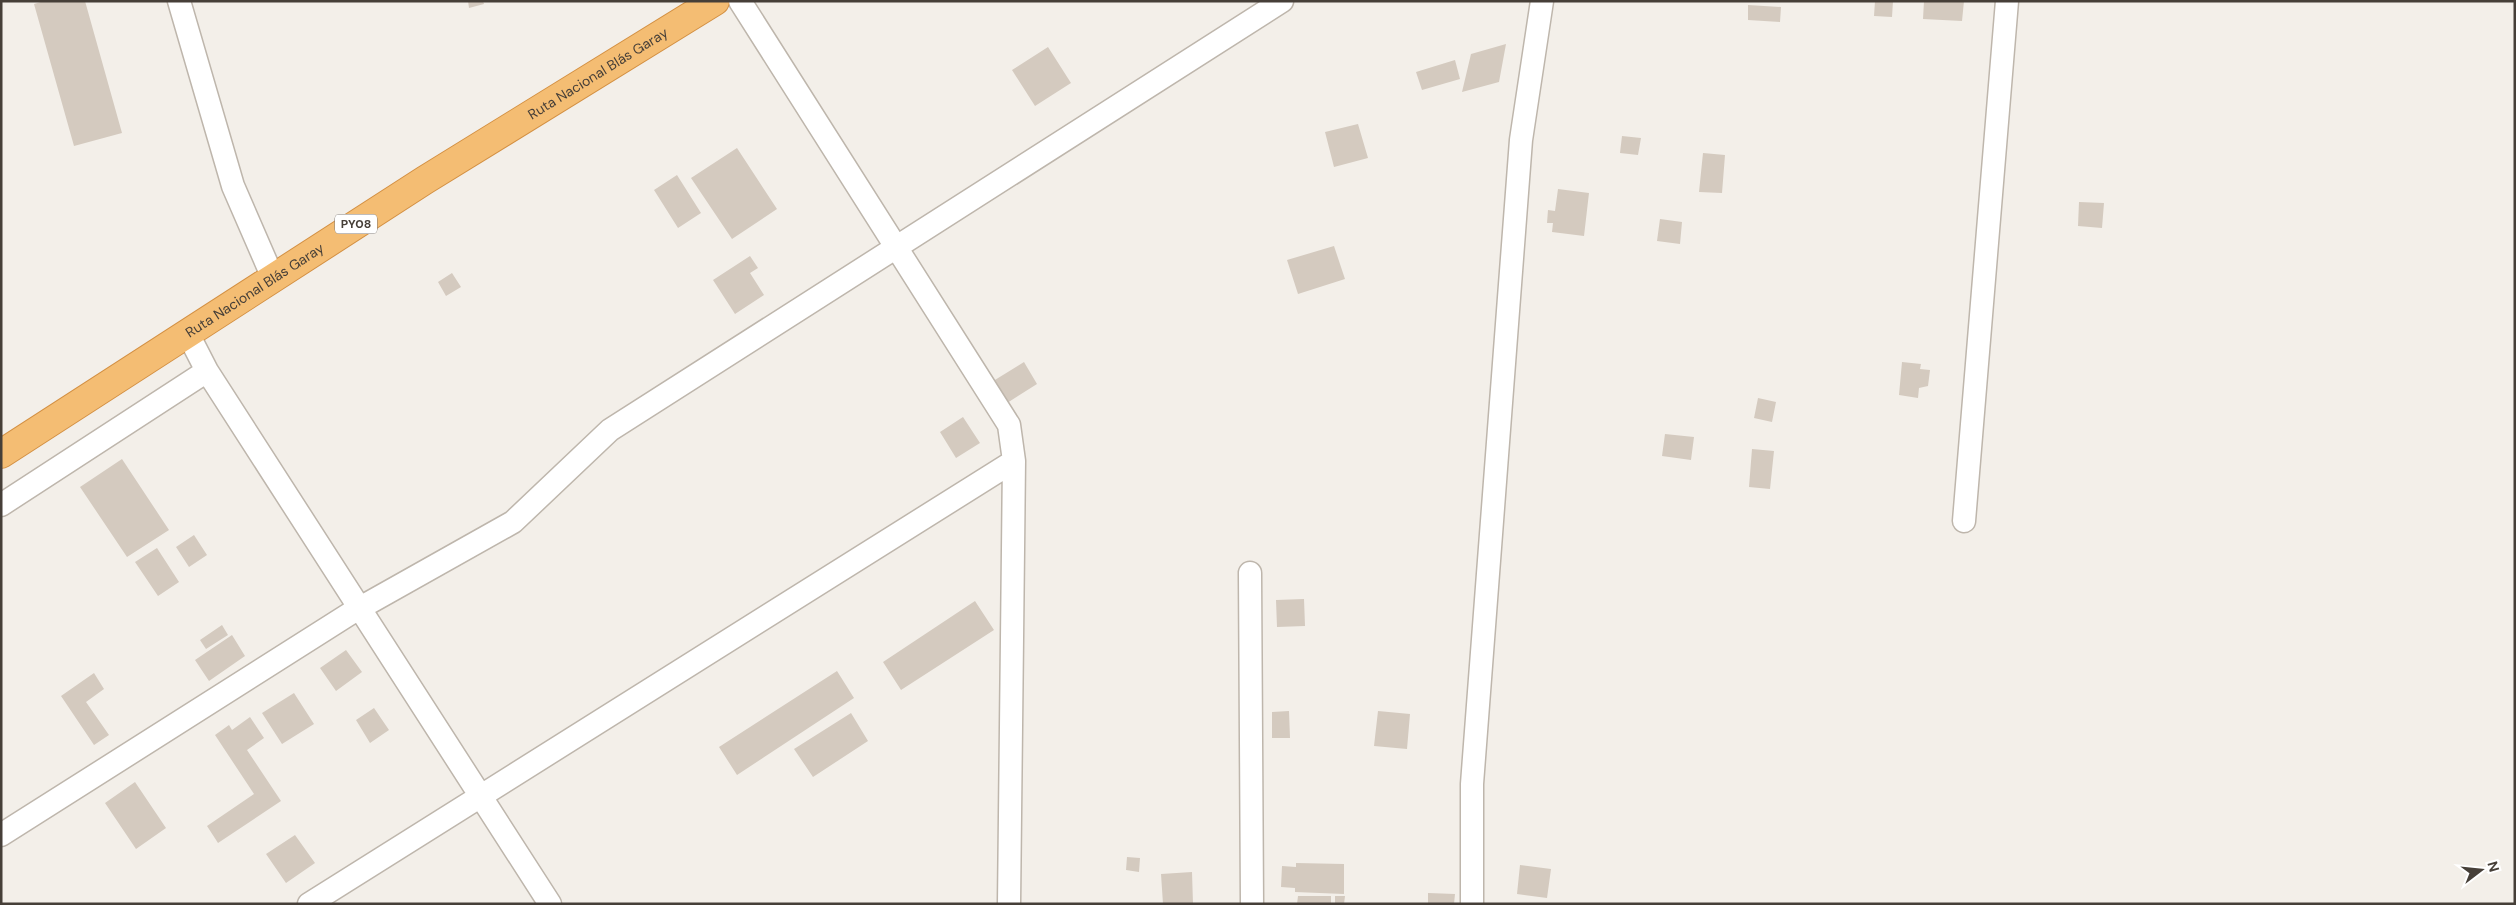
<svg xmlns="http://www.w3.org/2000/svg" width="2516" height="905" font-family="'DM Sans',sans-serif">
  <style>
    .building { fill: #d4cabf }
    .lines { fill: none; stroke-linecap: round; stroke-linejoin: round }
    .street-casing { stroke: #beb6ac; stroke-width: 25 }
    .highway-casing { stroke: #d39043; stroke-width: 30 }
    .street { stroke: #fff; stroke-width: 22 }
    .highway { stroke: #f4bd73; stroke-width: 28 }
    .labels { text-anchor: middle; dominant-baseline: central; stroke-width: 4; stroke-linejoin: round; paint-order: stroke }
    .shield { fill: #fff; stroke: #7e7974; stroke-width: 1 }
    .shield-label { font-size: 12px; font-weight: bold; fill: #463f38 }
    .street-label { font-size: 14px; fill: #463f38; stroke: #fff }
  </style>
  <rect width="100%" height="100%" fill="#f3efe9"/>
  <!-- building -->
  <path class="building" d="M44,1H85L122,133L74,146L34,4Z
    M468,1H483L484,4L469,8Z
    M1875,1H1893L1892,17L1874,16Z
    M1924,1H1964L1962,21L1923,19Z
    M1748,5L1781,7L1780,22L1748,20Z
    M1506,44L1499,82L1462,92L1471,54Z
    M1048,47L1071,83L1035,106L1012,70Z
    M1455,60L1460,79L1422,90L1416,72Z
    M1358,124L1368,158L1334,167L1325,132Z
    M1622,136L1641,138L1638,155L1620,153Z
    M737,148L777,209L732,239L691,178Z
    M1703,153L1725,155L1722,193L1699,192Z
    M677,175L701,213L678,228L654,190Z
    M1558,189L1589,193L1584,236L1552,232L1553,223H1547L1548,210L1555,211Z
    M2079,202L2104,203L2102,228L2078,226Z
    M1660,219L1682,222L1680,244L1657,241Z
    M1334,246L1345,279L1298,294L1287,260Z
    M750,256L758,268L750,273L764,295L735,314L713,280Z
    M452,273L461,287L446,296L438,282Z
    M1024,362L1037,384L1004,405L990,383Z
    M1902,362L1921,364L1920,369L1930,370L1928,386L1919,388L1918,398L1899,395Z
    M1758,398L1776,402L1772,422L1754,418Z
    M963,417L980,443L956,458L940,432Z
    M1665,434L1694,437L1691,460L1662,456Z
    M1752,449L1774,451L1770,489L1749,487Z
    M122,459L169,530L127,557L80,487Z
    M194,535L207,555L189,567L176,547Z
    M157,548L179,582L158,596L135,562Z
    M1304,599L1305,626L1277,627L1276,600Z
    M975,601L994,630L901,690L883,662Z
    M222,625L228,635L206,649L200,640Z
    M232,635L245,656L209,681L195,660Z
    M346,650L362,672L336,691L320,668Z
    M837,671L854,698L737,775L719,747Z
    M94,673L104,689L86,702L109,735L94,745L61,696Z
    M294,693L314,724L282,744L262,713Z
    M374,708L389,730L370,743L356,720Z
    M1289,711L1290,738H1272V712Z
    M1378,711L1410,714L1407,749L1374,746Z
    M851,713L868,741L813,777L794,749Z
    M250,717L264,738L247,750L281,801L218,843L207,826L254,794L215,735L229,725L232,730Z
    M135,782L166,828L136,849L105,803Z
    M295,835L315,863L286,883L266,854Z
    M1127,857L1140,858L1139,872L1126,870Z
    M1296,863L1344,864V894L1295,892V888L1281,887L1282,866L1296,867Z
    M1520,865L1551,869L1547,898L1517,894Z
    M1192,872L1193,904H1163L1161,874Z
    M1428,893L1455,894L1454,904H1428Z
    M1298,896H1331V904H1297Z
    M1335,896H1345L1344,904H1335Z"/>
  <g class="lines">
    <defs>
      <path id="street" d="M179,1L233,186L273,278
        M740,1L1009,425L1014,461L1009,904
        M188,334L207,371L550,904
        M1,505L207,371
        M1964,521L2007,1
        M1250,573L1252,904
        M1,835L351,613L513,522L610,430L1282,1
        M309,904L1014,461
        M1472,904V784L1521,140L1542,1"/>
      <g id="highway">
        <path id="s1" d="M1,454L425,180L715,1"/>
      </g>
    </defs>
    <!-- street casing -->
    <use href="#street" class="street-casing"/>
    <!-- highway casing -->
    <use href="#highway" class="highway-casing"/>
    <!-- street -->
    <use href="#street" class="street"/>
    <!-- highway -->
    <use href="#highway" class="highway"/>
  </g>
  <g class="labels">
    <!-- shield labels -->
    <rect class="shield" x="335" y="214.5" width="42" height="19" rx="4"/>
    <g class="shield-label">
      <text x="356" y="224">PY08</text>
    </g>
    <!-- street labels -->
    <g class="street-label">
      <text stroke="none"><textPath href="#s1" startOffset="708">Ruta Nacional Blás Garay</textPath></text>
      <text stroke="none"><textPath href="#s1" startOffset="302">Ruta Nacional Blás Garay</textPath></text>
    </g>
  </g>
  <!-- border -->
  <rect width="2516" height="905" fill="none" stroke="#463f38" stroke-width="5"/>
  <!-- north arrow -->
  <g transform="translate(2481 870) rotate(74)" stroke="#ffffff" stroke-width="4" paint-order="stroke">
  <path d="M0-4L9 19L0 12L-9 19Z" fill="#463f38"/>
  <text y="-8" font-size="14" font-weight="bold" text-anchor="middle" fill="#463f38">N</text>
  </g>
</svg>
